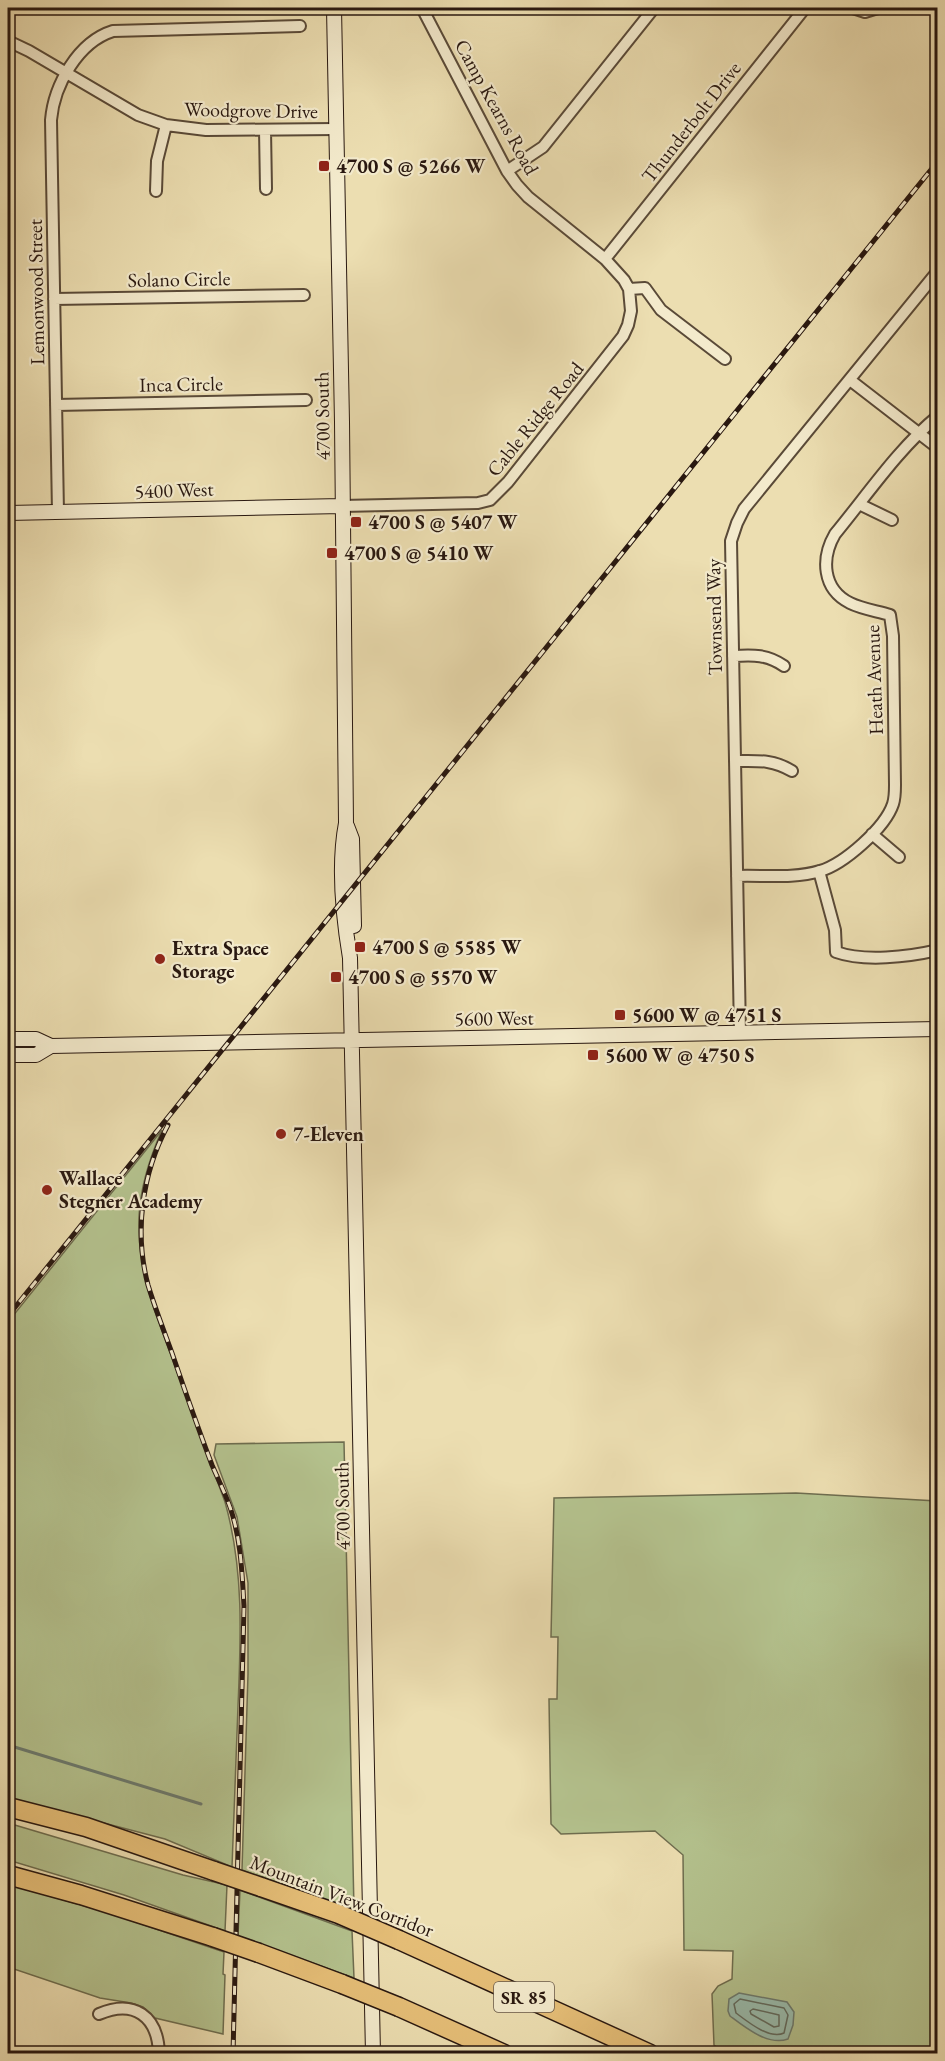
<svg xmlns="http://www.w3.org/2000/svg" width="945" height="2061" font-family="'EB Garamond',serif">
  <style>
    .green { fill: #b4c28e; stroke: #6e6d4f; stroke-width: 1.5 }
    .water { fill: #99bcad; stroke: #6c7a6e; stroke-width: 1.5 }
    .lines { fill: none; stroke-linecap: round; stroke-linejoin: round }
    .shore { stroke: #616a5e; stroke-width: 1.5 }
    .stream { stroke: #6c7a6e; stroke-width: 3 }
    .street-casing { stroke: #5a4a38; stroke-width: 14 }
    .secondary-casing { stroke: #291810; stroke-width: 16 }
    .highway-casing { stroke: #291810; stroke-width: 21 }
    .street { stroke: #f3eacc; stroke-width: 10 }
    .secondary { stroke: #f3eacc; stroke-width: 14 }
    .highway { stroke: #e6bf78; stroke-width: 18 }
    .rail-casing { stroke: #291810; stroke-width: 5 }
    .rail { stroke: #f3eacc; stroke-width: 3; stroke-dasharray: 9; stroke-linecap: butt }
    .highway-bridge-casing { stroke: #291810; stroke-width: 21; stroke-linecap: butt }
    .highway-bridge { stroke: #e6bf78; stroke-width: 18 }
    .poi-dot { fill: #8f2418; stroke: #f3eacc; stroke-width: 2 }
    .labels { text-anchor: middle; dominant-baseline: central; stroke-width: 4.5; stroke-linejoin: round; paint-order: stroke }
    .shield { fill: #f3eacc; stroke: #665748; stroke-width: 1.5 }
    .shield-label { font-size: 18px; font-weight: bold; fill: #291810 }
    .street-label { font-size: 20px; fill: #291810; stroke: #f3eacc }
    .poi-label { font-size: 20px; font-weight: bold; fill: #291810; stroke: #f3eacc; text-anchor: start }
  </style>
  <rect width="100%" height="100%" fill="#ecdeb1"/>
  <filter id="stains"><feTurbulence type="fractalNoise" baseFrequency=".00333" numOctaves="4"/><feColorMatrix values="0 0 0 0 .2 0 0 0 0 .09 0 0 0 0 .02 0 0 0 .5 -.17"/></filter>
  <radialGradient id="worn" r=".72"><stop offset=".6" stop-color="#630" stop-opacity="0"/><stop offset="1" stop-color="#630" stop-opacity=".3"/></radialGradient>
  <!-- green -->
  <path class="green" d="M162,1130C133,1195 132,1241 154,1309L225,1502C244,1569 241,1637 238,1706C236,1760 234,1813 232,1867L165,1839L8,1798V1322Z
    M344,1442L354,1910L242,1870L248,1674V1583L237,1517L214,1455L216,1444Z
    M796,1493L937,1501V2053L727,2054L714,2045L712,1994L718,1986L732,1979L733,1951L684,1950L683,1855L655,1831L561,1834L551,1824L549,1699H557L558,1637H551L554,1498Z
    M8,1823L183,1875L227,1885L225,1931L124,1895L8,1860Z
    M8,1884L109,1913L224,1952L223,1974L225,1975L223,2034L155,2018L143,2007L131,2003L100,1998L8,1967Z
    M240,1890L352,1931L354,1978L238,1936Z"/>
  <!-- water -->
  <path class="water" d="M739,1993L787,2002L794,2012L793,2025L788,2039C768,2046 746,2028 730,2016L728,2011L729,1999Z"/>
  <g class="lines">
    <!-- shore -->
    <path class="shore" d="M740,1999L784,2008L788,2015L784,2033C770,2040 748,2022 736,2013L734,2004Z
      M753,2009L779,2015V2026L774,2027L751,2014L750,2011Z"/>
    <!-- stream -->
    <path class="stream" d="M8,1745L201,1804"/>
    <defs>
      <path id="street" d="M853,8L865,12L878,8
        M8,41L29,51L138,115L166,125L206,130L336,129
        M265,130L266,189
        M507,171L543,147L654,8
        M156,191L157,161L166,125
        M605,259L805,8
        M629,289L645,288L661,310L725,359
        M54,299L304,295
        M850,380L938,448
        M56,405L306,400
        M859,504L892,520
        M342,506L478,503L490,500L508,482L623,336L628,325L631,311L629,289L624,280L605,259L528,197L517,185L507,171L422,8
        M58,512L51,120C54,85 78,42 113,31L300,26
        M733,656C753,655 767,654 784,666
        M735,761C757,761 772,759 792,771
        M872,834L899,857
        M819,871L835,930L836,952C864,962 908,957 938,950
        M737,876C763,875 794,879 820,871C844,864 885,828 893,804C895,798 895,792 895,785L893,636L890,615C877,611 862,609 850,603C822,589 821,558 835,534C868,494 898,449 938,416
        M740,1033L731,541L737,523L744,509L938,271
        M99,2014C134,1999 158,2016 159,2054"/>
      <path id="secondary" d="M334,8L342,422L346,823C338,865 343,916 350,958L373,2054
        M8,513L342,506
        M347,826L352,839L354,926
        M8,1039H36L51,1046L938,1029
        M8,1055H36L51,1046
        M358,2054L373,2053"/>
      <path id="highway" d="M8,1807L86,1827L214,1871
        M8,1875L81,1895L213,1937
        M261,1887L339,1914
        M399,1940L650,2054
        M259,1953L342,1984
        M399,2007L504,2054"/>
    </defs>
    <!-- street casing -->
    <use href="#street" class="street-casing"/>
    <!-- secondary casing -->
    <use href="#secondary" class="secondary-casing"/>
    <!-- highway casing -->
    <use href="#highway" class="highway-casing"/>
    <!-- street -->
    <use href="#street" class="street"/>
    <!-- secondary -->
    <use href="#secondary" class="secondary"/>
    <!-- highway -->
    <use href="#highway" class="highway"/>
    <defs>
      <path id="rail" d="M168,1125C142,1173 134,1232 148,1285C155,1308 164,1331 172,1353C185,1391 198,1428 212,1465C218,1479 225,1493 230,1507C241,1539 242,1572 244,1606L233,2054
        M8,1316L938,161"/>
    </defs>
    <!-- rail casing -->
    <use href="#rail" class="rail-casing"/>
    <!-- rail -->
    <use href="#rail" class="rail"/>
    <defs>
      <path id="highway-bridge" d="M214,1871L261,1887
        M339,1914L399,1940
        M213,1937L259,1953
        M342,1984L399,2007"/>
    </defs>
    <!-- highway-bridge casing -->
    <use href="#highway-bridge" class="highway-bridge-casing"/>
    <!-- highway-bridge -->
    <use href="#highway-bridge" class="highway-bridge"/>
  </g>
  <!-- markers -->
  <g class="poi-dot">
    <rect x="318" y="160" width="12" height="12" rx="3"/>
    <rect x="350" y="516" width="12" height="12" rx="3"/>
    <rect x="326" y="547" width="12" height="12" rx="3"/>
    <rect x="354" y="941" width="12" height="12" rx="3"/>
    <circle cx="160" cy="959" r="6"/>
    <rect x="330" y="971" width="12" height="12" rx="3"/>
    <rect x="614" y="1009" width="12" height="12" rx="3"/>
    <rect x="587" y="1049" width="12" height="12" rx="3"/>
    <circle cx="281" cy="1134" r="6"/>
    <circle cx="47" cy="1190" r="6"/>
  </g>
  <g class="labels">
    <!-- shield labels -->
    <rect class="shield" x="494" y="1982" width="60" height="30" rx="4.5"/>
    <g class="shield-label">
      <text x="524" y="1997">SR 85</text>
    </g>
    <!-- street labels -->
    <g class="street-label">
      <text transform="translate(497 107) rotate(61)">Camp Kearns Road</text>
      <text transform="translate(251 110) rotate(1)">Woodgrove Drive</text>
      <text transform="translate(691 122) rotate(-52)">Thunderbolt Drive</text>
      <text transform="translate(179 279) rotate(-1)">Solano Circle</text>
      <text transform="translate(36 292) rotate(-91)">Lemonwood Street</text>
      <text transform="translate(181 384) rotate(-1)">Inca Circle</text>
      <text transform="translate(322 416) rotate(-91)">4700 South</text>
      <text transform="translate(535 419) rotate(-51)">Cable Ridge Road</text>
      <text transform="translate(174 490) rotate(-2)">5400 West</text>
      <text transform="translate(714 617) rotate(-91)">Townsend Way</text>
      <text transform="translate(874 680) rotate(-92)">Heath Avenue</text>
      <text transform="translate(494 1018) rotate(-1)">5600 West</text>
      <text transform="translate(342 1506) rotate(-91)">4700 South</text>
      <text transform="translate(342 1896) rotate(21)">Mountain View Corridor</text>
    </g>
    <!-- poi labels -->
    <g class="poi-label">
      <text x="336" y="166">4700 S @ 5266 W</text>
      <text x="368" y="522">4700 S @ 5407 W</text>
      <text x="344" y="553">4700 S @ 5410 W</text>
      <text x="372" y="947">4700 S @ 5585 W</text>
      <text x="172" y="948">Extra Space<tspan x="172" dy="23">Storage</tspan></text>
      <text x="348" y="977">4700 S @ 5570 W</text>
      <text x="632" y="1015">5600 W @ 4751 S</text>
      <text x="605" y="1055">5600 W @ 4750 S</text>
      <text x="293" y="1134">7-Eleven</text>
      <text x="59" y="1178">Wallace<tspan x="59" dy="23">Stegner Academy</tspan></text>
    </g>
  </g>
  <!-- margin -->
  <rect width="945" height="2061" fill="none" stroke="#ecdeb1" stroke-width="30"/>
  <rect x="9" y="9" width="927" height="2043" fill="none" stroke="#291810" stroke-width="3"/>
  <rect x="15" y="15" width="915" height="2031" fill="none" stroke="#291810" stroke-width="1.5"/>
  <rect width="100%" height="100%" filter="url(#stains)"/>
  <rect width="100%" height="100%" fill="url(#worn)"/>
</svg>
